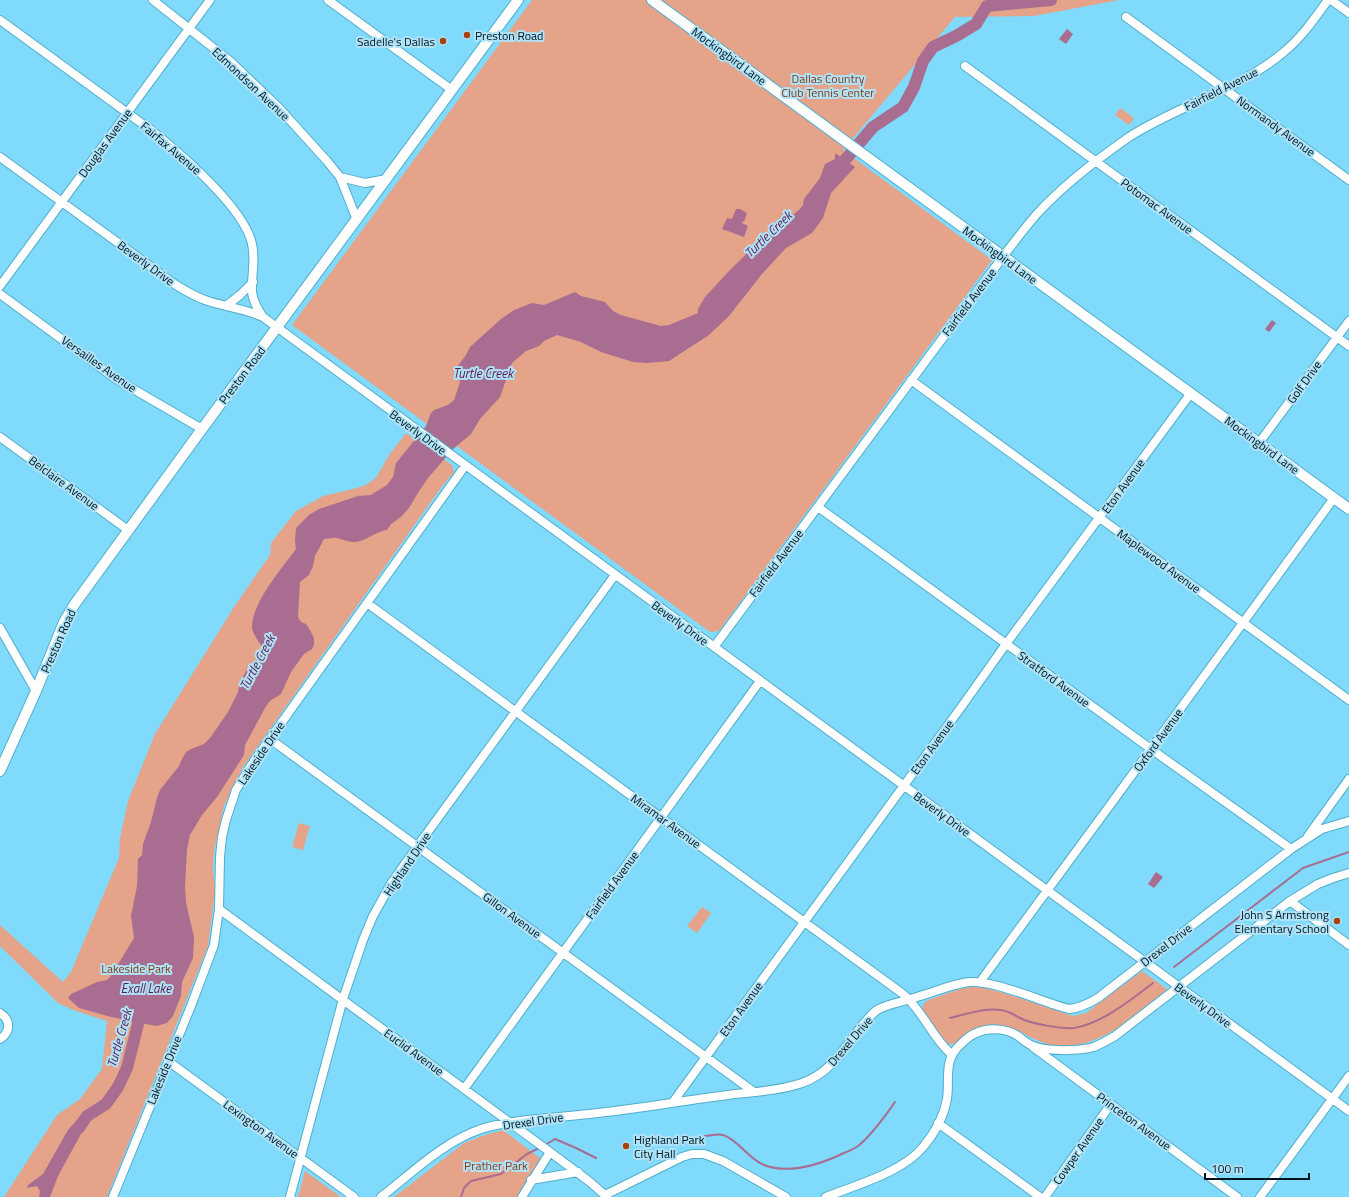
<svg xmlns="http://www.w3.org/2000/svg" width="1349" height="1197" font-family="'Titillium Web',sans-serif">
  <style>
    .green { fill: #e5a489 }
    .water { fill: #a86d90 }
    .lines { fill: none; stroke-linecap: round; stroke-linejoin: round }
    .stream { stroke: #a86d90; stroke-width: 2 }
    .river { stroke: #a86d90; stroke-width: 12 }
    .minor-casing { stroke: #50adcd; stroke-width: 10 }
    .major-casing { stroke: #50adcd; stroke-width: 12 }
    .minor { stroke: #fff; stroke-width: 8 }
    .major { stroke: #fff; stroke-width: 10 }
    .poi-dot { fill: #a6420a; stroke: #afe2f6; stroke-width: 1.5 }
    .labels { text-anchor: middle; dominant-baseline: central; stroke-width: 4; stroke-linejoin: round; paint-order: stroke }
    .poi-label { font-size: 12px; fill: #00141d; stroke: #afe2f6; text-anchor: start }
    .street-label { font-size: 12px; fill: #00141d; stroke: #afe2f6 }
    .park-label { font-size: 12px; fill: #863811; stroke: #afe2f6 }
    .water-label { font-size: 13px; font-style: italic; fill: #631b4c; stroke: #afe2f6 }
  </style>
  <rect width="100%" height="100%" fill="#7fdafb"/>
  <!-- green -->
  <path class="green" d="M532,0H1119L1034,16L955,17L843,150L992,260L719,631L710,632L292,325Z
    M1120,108L1134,118L1129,125L1115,115Z
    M406,433L452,465L454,472L440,489L243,767L224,806L214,851L213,870L215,891L208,946L107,1197H4L57,1115L80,1099L102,1069L107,1021L73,1010L58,1003L0,946V925L63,982L71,972L119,858L120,838L128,801L155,734L234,607L270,555L271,543L296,511L323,496L353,489L366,485L376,478L389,455Z
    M299,823L310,826L303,850L292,847Z
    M702,907L711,913L697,933L687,926Z
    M1142,971L1167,989C1139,1016 1088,1057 1047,1044C1028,1038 1013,1024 993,1025C975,1026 965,1042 948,1045C936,1039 929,1021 922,1009L924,1003L928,1000L960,989L976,986L1004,993L1073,1016L1086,1013Z
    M503,1130L545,1162L525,1185L517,1197H394L464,1143L482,1136Z
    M305,1171L341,1197H298Z"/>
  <!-- water -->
  <path class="water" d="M1067,29L1073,34L1066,44L1059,39Z
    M835,153L855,167L831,193L823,218L812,233L786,248L762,274L729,316L709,335L669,361L647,363L633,362L601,352L581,342L557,335L544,341L539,346L526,351L512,363L500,397L480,419L471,434L453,449L428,478L419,491L409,508L401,517L391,524L387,530C376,531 367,541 355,542C349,542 343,540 337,538C333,537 328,539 324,539L315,556L313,566L309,575L300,582L298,617L301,622L306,624L310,630L314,638V645L312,649L304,654L291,672L281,694L270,701L265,708L245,745L244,755L217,797L202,815L190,835L187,849L185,887L186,903L194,937L193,958L182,982L181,996L173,1016L167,1023L156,1026L111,1017L79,1008L68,998L71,994L97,982L107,980L111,976L134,938L131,916L137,886L138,859L142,855L143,844L151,822L157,798L160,790L179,766L182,759L186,752L191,749L204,744L210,738L228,712L238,692L240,681L243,677L247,669L258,658L262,647C259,641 253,635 252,628C251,604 282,568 296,549L295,541L296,528L309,515L319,509L358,496L371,495L387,485L393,477L396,463L426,426L431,413L434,410L448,405L454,400L460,382L457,367L466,355L470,347L501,319L514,310L532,303L544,305L575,292L581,296L605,302L613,311L621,315L661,326L669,325L698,313V309L705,297L729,271L775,226L786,220L799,210L803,205L804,199L820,178L825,164L835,159Z
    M736,209H740L747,213L744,222L742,221V223L748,226L744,237L722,229L727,218L732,219Z
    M1272,320L1276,323L1269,332L1265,329Z
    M1156,872L1163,877L1154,888L1148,884Z
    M83,1113L87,1116V1123L58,1176L50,1197H39L40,1191L37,1186L27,1188L28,1185L43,1174L68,1130Z"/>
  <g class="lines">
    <!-- stream -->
    <path class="stream" d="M987,6V0
      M1174,967L1303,868L1349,852
      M950,1018C966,1014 984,1008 1001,1010C1009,1011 1014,1015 1020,1018C1031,1024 1062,1029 1074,1028C1101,1024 1132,999 1153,983
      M705,1136C710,1136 718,1133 723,1135C739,1140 748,1159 764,1165C790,1175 821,1164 844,1153C849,1151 854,1149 858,1146C872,1135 885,1116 895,1102
      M545,1145L555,1139L576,1148L596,1158
      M461,1197L464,1188L471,1181L501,1174L527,1154L539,1148"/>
    <!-- river -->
    <path class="river" d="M836,174L845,160L873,127L903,107L914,87L923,61L933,47L956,36L976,24L987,6L1051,0
      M79,1128L87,1116L106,1104L118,1087L127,1068L142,1008"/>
    <defs>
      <path id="minor" d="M153,0L231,62L279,108L327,161L340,177L357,220
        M328,0L452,90
        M1331,0L1349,13
        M1126,17L1349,180
        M0,20L155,133C183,156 244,208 252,244C256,261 251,276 252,292C253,301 258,310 263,317
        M965,66L1349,346
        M0,157L176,285C186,291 194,296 205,300C224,307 244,308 263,317L1349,1111
        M340,177L365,183L387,179
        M0,286L210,0
        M0,294L116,379L202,429
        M226,306L240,295L253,282
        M911,380L1349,700
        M0,437L128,530
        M1259,443L1349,321
        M818,507L1151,749L1291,849
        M367,603L903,994C923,1011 932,1037 951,1054
        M0,628L36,691
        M714,647L999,262C1011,246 1023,230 1036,215C1063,185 1096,160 1129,137C1179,105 1240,90 1285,51C1302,37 1315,18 1328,0
        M270,739L754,1092
        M1308,836L1349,779
        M1290,901L1349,945
        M219,909L550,1152L590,1182L607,1197
        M980,982L1105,812L1334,498
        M0,1013C11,1020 11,1032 0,1039
        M1033,1047L1237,1197
        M168,1061L354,1197
        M464,1089L760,681
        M673,1102L962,706L1006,644L1191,393
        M938,1123L1040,1197
        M531,1180L578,1172
        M605,1195L682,1157L692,1154H704L723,1161L786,1197
        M113,1197L191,1006L214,945L219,909L220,857L222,837L226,820L236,790L252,764L465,466
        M290,1197L343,999L363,940L373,916L392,882L422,840L615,575
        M381,1197C412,1173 443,1142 481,1129C512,1119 556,1118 589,1114C635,1109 681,1101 728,1095C752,1092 779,1091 802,1083C826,1075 840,1055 854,1036C861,1027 868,1017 877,1010C889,1003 903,1002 917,997C932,993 947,986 963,983C991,977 1040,1002 1069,1009C1080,1008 1088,1004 1098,998L1291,849L1322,829L1349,821
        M522,1197L550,1152
        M826,1197C856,1185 903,1172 923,1147C934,1134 944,1116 947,1099C950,1079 943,1060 960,1045C964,1041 969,1036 974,1034C988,1027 1006,1028 1018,1036C1022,1039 1026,1043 1031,1045C1045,1052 1079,1051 1094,1047C1101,1044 1108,1040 1115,1036L1290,901L1318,884L1333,878L1349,873
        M1045,1197L1111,1104
        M1260,1197L1349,1076"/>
      <path id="major" d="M652,0L1349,509
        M0,771L36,691L64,622L74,605L202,429L518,0"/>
    </defs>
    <!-- minor casing -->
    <use href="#minor" class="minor-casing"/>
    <!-- major casing -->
    <use href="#major" class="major-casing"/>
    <!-- minor -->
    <use href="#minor" class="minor"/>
    <!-- major -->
    <use href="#major" class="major"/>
  </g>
  <!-- markers -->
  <g class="poi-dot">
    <circle cx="467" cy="35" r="4"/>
    <circle cx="443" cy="41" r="4"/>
    <circle cx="1337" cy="921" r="4"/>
    <circle cx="626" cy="1146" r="4"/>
  </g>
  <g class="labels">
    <!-- poi labels -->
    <g class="poi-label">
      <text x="475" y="35">Preston Road</text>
      <text x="435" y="41" text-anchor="end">Sadelle's Dallas</text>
      <text x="1329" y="914" text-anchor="end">John S Armstrong<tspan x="1329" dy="14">Elementary School</tspan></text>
      <text x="634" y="1139">Highland Park<tspan x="634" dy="14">City Hall</tspan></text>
    </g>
    <!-- street labels -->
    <g class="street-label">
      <text transform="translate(729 56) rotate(36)">Mockingbird Lane</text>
      <text transform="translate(251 84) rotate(43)">Edmondson Avenue</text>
      <text transform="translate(1221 89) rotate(-27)">Fairfield Avenue</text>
      <text transform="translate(1276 126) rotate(36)">Normandy Avenue</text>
      <text transform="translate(105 143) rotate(-54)">Douglas Avenue</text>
      <text transform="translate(171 148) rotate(40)">Fairfax Avenue</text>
      <text transform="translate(1157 206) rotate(36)">Potomac Avenue</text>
      <text transform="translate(1000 255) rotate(36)">Mockingbird Lane</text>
      <text transform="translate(146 263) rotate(36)">Beverly Drive</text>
      <text transform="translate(969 302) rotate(-53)">Fairfield Avenue</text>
      <text transform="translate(99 364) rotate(35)">Versailles Avenue</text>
      <text transform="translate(242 375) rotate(-53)">Preston Road</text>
      <text transform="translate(1304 382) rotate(-54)">Golf Drive</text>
      <text transform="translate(418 432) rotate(36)">Beverly Drive</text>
      <text transform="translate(1262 445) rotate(36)">Mockingbird Lane</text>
      <text transform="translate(64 483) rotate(36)">Belclaire Avenue</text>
      <text transform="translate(1123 486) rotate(-54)">Eton Avenue</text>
      <text transform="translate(1159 561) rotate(36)">Maplewood Avenue</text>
      <text transform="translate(776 563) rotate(-53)">Fairfield Avenue</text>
      <text transform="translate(680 623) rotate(36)">Beverly Drive</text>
      <text transform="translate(58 641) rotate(-66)">Preston Road</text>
      <text transform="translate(1054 679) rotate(36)">Stratford Avenue</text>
      <text transform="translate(1158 740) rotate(-54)">Oxford Avenue</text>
      <text transform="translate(932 747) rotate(-54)">Eton Avenue</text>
      <text transform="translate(261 753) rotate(-56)">Lakeside Drive</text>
      <text transform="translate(942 814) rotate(36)">Beverly Drive</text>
      <text transform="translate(666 821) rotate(36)">Miramar Avenue</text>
      <text transform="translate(407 864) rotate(-56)">Highland Drive</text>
      <text transform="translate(612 885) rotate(-54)">Fairfield Avenue</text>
      <text transform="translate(512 915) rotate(36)">Gillon Avenue</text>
      <text transform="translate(1166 945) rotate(-38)">Drexel Drive</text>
      <text transform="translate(1203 1005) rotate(36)">Beverly Drive</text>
      <text transform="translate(741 1009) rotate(-54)">Eton Avenue</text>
      <text transform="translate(850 1041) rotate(-49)">Drexel Drive</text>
      <text transform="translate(414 1052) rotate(36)">Euclid Avenue</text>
      <text transform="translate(164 1070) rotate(-68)">Lakeside Drive</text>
      <text transform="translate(533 1121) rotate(-8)">Drexel Drive</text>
      <text transform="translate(1134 1121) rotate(36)">Princeton Avenue</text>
      <text transform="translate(261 1129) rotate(36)">Lexington Avenue</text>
      <text transform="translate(1078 1151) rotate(-55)">Cowper Avenue</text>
    </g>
    <!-- park labels -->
    <g class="park-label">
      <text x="828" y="78">Dallas Country<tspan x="828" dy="14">Club Tennis Center</tspan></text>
      <text x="136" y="968">Lakeside Park</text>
      <text x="496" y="1165">Prather Park</text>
    </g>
    <!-- water labels -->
    <g class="water-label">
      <text transform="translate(768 234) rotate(-44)">Turtle Creek</text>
      <text x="483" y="373">Turtle Creek</text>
      <text transform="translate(257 662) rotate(-62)">Turtle Creek</text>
      <text x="146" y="988">Exall Lake</text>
      <text transform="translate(119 1038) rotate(-74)">Turtle Creek</text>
    </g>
  </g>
  <!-- scale -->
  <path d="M1205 1173v6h104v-6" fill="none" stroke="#00141d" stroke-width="2"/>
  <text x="1211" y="1173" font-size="12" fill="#00141d" stroke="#afe2f6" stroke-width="3" paint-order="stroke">100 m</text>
</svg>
